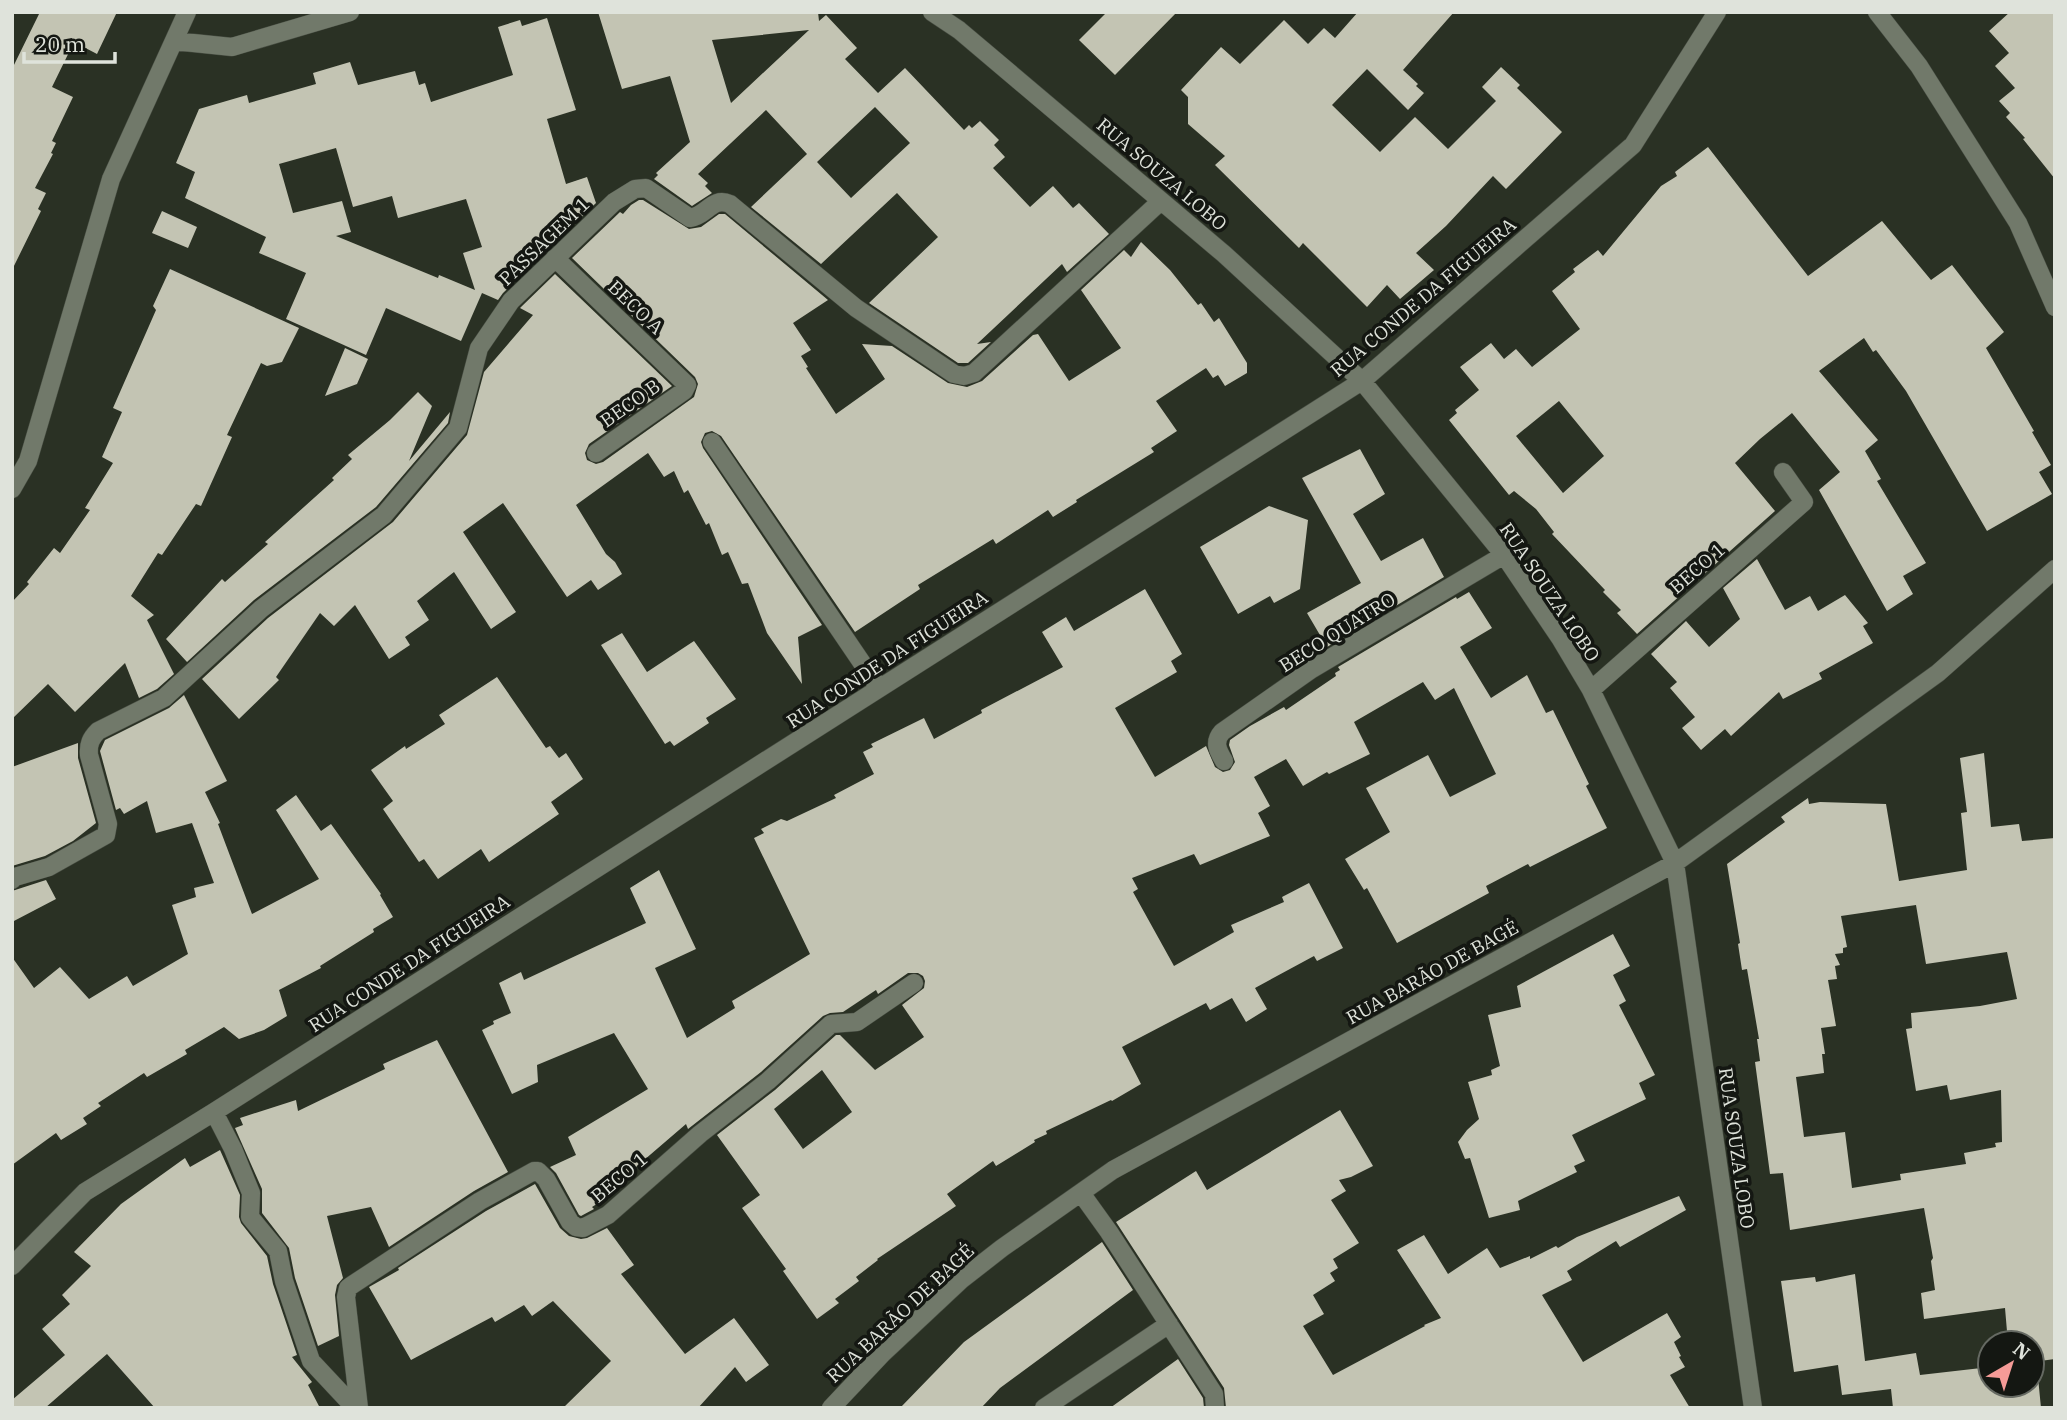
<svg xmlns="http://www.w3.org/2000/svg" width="2067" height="1420" font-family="'IBM Plex Serif',serif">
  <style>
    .building { fill: #c3c4b3; fill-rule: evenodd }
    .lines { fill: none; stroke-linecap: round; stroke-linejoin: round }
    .minor-casing { stroke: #484e43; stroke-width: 19 }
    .minor { stroke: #71796a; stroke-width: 18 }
    .labels { text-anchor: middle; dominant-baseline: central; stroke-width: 7; stroke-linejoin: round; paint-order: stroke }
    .street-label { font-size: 19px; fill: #dfe3db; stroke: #141712 }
  </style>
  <rect width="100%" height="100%" fill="#2a3124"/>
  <!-- building -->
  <path class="building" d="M40,12H117L97,54L74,42L52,87L73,97L52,141L56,143L51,153L53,154L35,188L46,193L38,209L41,211L12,270V69Z
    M598,12H818L819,21L826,15L857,48L845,59L878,93L905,68L964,130L969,125L972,128L980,121L999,140L994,145L1005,157L993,168L1030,207L1053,186L1073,208L1079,203L1109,234L1067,272L1062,264L977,344L991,342L968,363H958L869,303L938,237L897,193L821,264L751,207L807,154L766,110L698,174L708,183L705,186L712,193L695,204L692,206L654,179L658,175L656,173L690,142L670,76L622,89ZM809,30L731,103L712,40ZM875,107L910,143L851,198L817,162Z
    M1107,12H1177L1115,75L1079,40Z
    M1358,12H1454L1403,70L1418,84L1416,86L1424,93L1408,110L1367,69L1332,105L1380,152L1415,117L1448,149L1496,101L1482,87L1501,67L1520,85L1517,88L1562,132L1506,189L1493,176L1446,226L1416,253L1434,270L1400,299L1387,285L1367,307L1303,243L1299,248L1215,165L1225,156L1188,124V97L1181,90L1221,47L1240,64L1284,20L1308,44L1324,28L1335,38Z
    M2010,12H2055V179L2023,139L2025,138L2006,117L2010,113L1999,101L2015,88L1995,66L2009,53L1989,31Z
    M547,18L576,110L547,119L566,184L587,177L596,203L503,293L498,300L482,293L461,341L386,308L366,355L286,319L306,273L259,253L266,237L185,198L195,172L176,163L199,109L247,95L249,103L316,84L313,73L350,62L358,85L415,71L419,85L425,83L431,102L513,75L498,27L520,20L522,26ZM336,148L353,207L392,196L398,218L466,199L482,247L463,253L475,290L439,275L438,278L336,236L351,232L342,201L293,213L279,164Z
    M1708,147L1808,276L1882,221L1931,280L1952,265L2004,332L1986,348L2034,431L2032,432L2051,465L2039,472L2052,494L1987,531L1906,391L1876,350L1873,352L1864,338L1819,371L1878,440L1865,451L1881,479L1877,481L1926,563L1903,576L1913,594L1887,611L1819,490L1840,472L1792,413L1760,439L1735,463L1775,511L1637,634L1617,613L1621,610L1603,592L1605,590L1552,534L1554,532L1536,509L1514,491L1509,495L1449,420L1457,413L1455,410L1479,390L1460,367L1491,343L1504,359L1516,349L1532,367L1580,329L1552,291L1575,272L1573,269L1598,250L1603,256L1661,186L1677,176L1675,172ZM1559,401L1604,456L1563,493L1516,436Z
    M639,200H643L689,229L701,227L719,214H725L828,300L793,323L811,350L801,356L808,367L806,368L836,414L885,379L862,344L892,346L948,383L967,387L982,381L1033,335L1038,334L1069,381L1121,348L1081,290L1124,250L1131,257L1141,242L1170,270L1198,305L1201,303L1214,322L1219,318L1247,363V373L1225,386L1218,375L1213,378L1206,368L1156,401L1177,431L1151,448L1154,452L1076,500L1077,502L1053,517L1048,510L996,544L993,539L918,585L920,589L855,632L721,436L712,431L705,433L701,442L703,448L822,625L798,637L802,684L767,633L748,583L742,584L728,552L722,555L709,523L706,525L688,490L684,493L674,471L664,477L648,453L576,505L606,554L615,562L622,574L598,590L591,580L567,597L503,503L463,532L516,612L491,629L454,572L417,601L429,620L405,637L410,645L389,659L355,605L334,626L320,613L276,677L279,680L239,719L202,679L268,618L393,522L467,435L484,372L533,315L520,308L555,274L672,386L589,444L585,453L587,460L596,464L603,462L694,397L698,384L695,377L572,258L620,212L623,214L631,205Z
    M162,211L197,227L188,248L152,233Z
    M170,269L299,328L282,362L267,366L261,363L227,435L232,437L201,506L196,504L162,555L158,553L131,596L154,615L147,620L174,674L157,689L139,698L125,663L75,712L48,684L12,719V602L29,584L27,582L54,548L60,553L90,510L85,508L113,463L102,457L122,412L113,408L156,310L153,306Z
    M345,348L368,359L357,384L325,396Z
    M418,392L432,406L409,461L450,412L448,423L376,507L254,600L187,662L166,639L222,579L225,582L268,544L265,542L334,480L332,478L352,459L348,455L390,420Z
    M1360,449L1385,494L1353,514L1381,561L1423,538L1444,577L1327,647L1307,613L1361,583L1302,478Z
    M1269,506L1308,520L1300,589L1274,603L1270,596L1238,614L1200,547Z
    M1757,559L1785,610L1810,596L1818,611L1845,595L1868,623L1863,626L1873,643L1819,673L1822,679L1783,699L1779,692L1731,736L1725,729L1701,750L1682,728L1695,717L1670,688L1677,682L1651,654L1686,621L1709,647L1740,619L1723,588Z
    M1145,589L1182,654L1171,661L1177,672L1115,708L1155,777L1206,746L1215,767L1223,772L1230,770L1235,762L1229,745L1230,740L1250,726L1284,707L1286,710L1336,676L1335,673L1340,670L1338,667L1456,597L1457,599L1469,592L1492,628L1460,647L1491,698L1527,675L1546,713L1553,710L1589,784L1586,786L1607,828L1530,867L1528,864L1486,886L1489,893L1397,943L1367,888L1364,890L1345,859L1390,832L1366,788L1428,755L1450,797L1496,774L1454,688L1435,700L1423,682L1354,722L1370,754L1329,774L1327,772L1303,786L1286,759L1254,777L1270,806L1258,813L1270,836L1200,865L1194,854L1132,878L1138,889L1133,892L1174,966L1234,932L1231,925L1284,902L1282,897L1309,883L1343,948L1317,961L1314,956L1255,988L1267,1009L1246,1022L1232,998L1210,1010L1206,1003L1122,1047L1141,1084L1112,1101L1111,1100L1046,1131L1047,1134L1034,1140L1035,1142L996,1166L993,1161L947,1194L956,1206L877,1259L878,1260L856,1277L859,1281L835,1299L839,1303L817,1319L783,1271L786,1269L742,1208L760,1195L717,1135L775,1090L836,1035H840L875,1070L924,1037L902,1005L924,988L925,981L923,976L918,973H908L878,994L876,990L843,1012L830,1013L823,1016L761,1072L688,1129L686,1124L601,1197L603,1200L592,1207L594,1209L581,1216L579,1215L556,1173L550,1167L576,1155L568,1137L648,1089L614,1033L537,1065L538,1082L512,1094L482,1030L494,1024L493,1021L511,1013L499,983L521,972L524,980L646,923L630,888L659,870L696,949L655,968L687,1038L735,1008L732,1001L810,954L754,838L764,833L761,829L781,819L787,821L836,798L834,795L874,774L863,752L873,747L871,744L924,718L934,739L982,713L981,710L1063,667L1042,632L1066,617L1074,631ZM822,1070L852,1112L803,1149L774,1109Z
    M622,633L647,672L694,641L736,699L706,718L709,723L674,746L670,741L665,744L601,645Z
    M497,677L546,748L550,746L559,758L566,753L583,779L551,802L559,814L489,862L481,849L438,879L424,859L419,862L383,809L393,801L371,770L405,746L406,749L445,724L439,715Z
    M184,695L227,781L205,792L220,823L218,824L252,914L319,879L276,810L296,795L321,831L331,824L381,894L380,895L393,917L373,929L374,932L320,966L321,968L279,990L287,1016L264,1030L239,1039L224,1027L185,1050L187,1054L147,1077L144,1073L98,1103L101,1106L83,1118L87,1124L61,1140L56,1133L12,1165V957L34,988L60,967L89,999L127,976L133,986L188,954L172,905L196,897L194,888L214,883L192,823L156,833L147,801L124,814L120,808L116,810L100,751L105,740L169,708Z
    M78,743V758L96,823L73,841L45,856L12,866V767Z
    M1984,753L1991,827L2019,824L2022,841L2055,838V1359L2040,1361V1367H2037L2041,1408H1893L1891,1389L1842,1395L1838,1365L1794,1372L1781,1281L1815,1277L1816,1282L1855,1274L1865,1361L1916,1353L1920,1375L1990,1367V1385H2032V1343H2008L2005,1308L1924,1319L1921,1293L1935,1290L1931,1261L1933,1258L1924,1208L1790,1230L1783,1173L1770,1174L1755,1062L1760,1061L1757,1039H1759L1747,969L1742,970L1738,944L1740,943L1727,864L1785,822L1781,817L1808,798L1809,804L1820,802L1886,804L1899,881L1967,870L1961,813L1967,812L1960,758ZM1916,905L1926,964L2007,952L2017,999L1980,1006L1911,1013L1912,1028L1906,1029L1916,1091L1947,1085L1950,1100L2001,1090L2002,1142L1995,1143L1996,1147L1964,1153L1966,1164L1900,1174L1901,1180L1852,1188L1845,1132L1804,1137L1796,1077L1824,1073L1822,1054H1825L1821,1028L1836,1026L1828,980L1837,979L1835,966L1840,965L1835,954L1843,953V948L1847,947L1841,916Z
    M46,880L56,899L12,922V891Z
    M1613,934L1630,966L1613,975L1626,1001L1619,1005L1655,1075L1639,1083L1646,1099L1572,1135L1585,1161L1574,1166L1577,1172L1518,1201L1520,1210L1489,1218L1470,1158L1465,1159L1458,1142L1467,1130L1479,1119L1468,1082L1492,1075L1491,1070L1500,1066L1488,1015L1521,1007L1517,986Z
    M437,1040L508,1172L474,1191L389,1247L371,1207L327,1216L343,1278L337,1285L335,1295L339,1336L318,1346L295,1278L289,1248L262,1213V1189L235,1128L243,1125L240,1118L296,1100L298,1111L385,1069L383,1064Z
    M1340,1110L1373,1166L1351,1177L1339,1180L1346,1191L1331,1200L1359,1243L1333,1259L1338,1268L1330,1273L1335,1281L1313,1295L1324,1314L1303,1326L1333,1375L1425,1326L1424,1325L1441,1318L1397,1250L1424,1235L1448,1274L1487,1248L1500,1268L1530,1256V1259L1556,1246L1558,1248L1577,1237L1679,1196L1686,1210L1620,1247L1616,1241L1567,1271L1572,1280L1542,1295L1583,1362L1667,1313L1681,1337L1674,1342L1681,1356L1679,1357L1685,1367L1670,1375L1690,1408H1226L1224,1388L1116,1222L1196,1171L1207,1190Z
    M220,1150L240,1195L239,1217L241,1223L267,1256L273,1284L297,1355L292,1357L312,1382L308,1385L320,1408H155L107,1354L45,1408H12V1400L65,1355L42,1329L70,1304L62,1295L91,1266L74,1252L121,1204L185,1158L190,1167Z
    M535,1184L560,1228L569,1236L581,1239L587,1238L607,1228L634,1265L621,1274L685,1354L734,1318L769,1365L746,1382L735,1367L698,1408H563L611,1361L553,1301L532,1316L524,1305L495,1322L492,1317L411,1360L369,1287L399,1270L398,1268L486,1211Z
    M1102,1242L1133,1290L1000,1388L981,1408H900L964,1342Z
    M1178,1359L1203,1398L1204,1408H1110Z"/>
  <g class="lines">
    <defs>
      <path id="minor" d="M932,12L959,30L1224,254L1362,381L1504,555L1560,638L1591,690L1675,863L1753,1408
        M1877,12L1919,66L2018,223L2055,307
        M174,41L232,47L350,12
        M555,258L687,385L684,391L596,453
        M712,442L879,688
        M12,489L28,461L111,179L187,12
        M1591,690L1804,502L1783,472
        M1224,761C1218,751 1213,742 1222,732L1312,669L1504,555
        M12,880L15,877L49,867L106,835L108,824L89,755C88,744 91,738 98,731L164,698L261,609L384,515L458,428L479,348L511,301L614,202L635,189L646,188L690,218C707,216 712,196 730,204L856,308L954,374L964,376L974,373L1161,201
        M214,1112L233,1149L251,1193L250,1217L278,1251L284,1281L311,1361L355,1408
        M1081,1193L1109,1232L1214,1394L1215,1408
        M12,1266L85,1192L214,1112L1362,381L1633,145L1717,12
        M359,1408L346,1297L348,1288L352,1285L480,1201L534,1171H538L546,1179L570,1222L576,1227L583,1228L608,1215L700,1134L768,1081L831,1024L857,1022L914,983
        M831,1408L882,1354L961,1280L1002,1248L1113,1170L1675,863L1938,673L2055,569
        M1044,1408L1169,1324"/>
    </defs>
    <!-- minor casing -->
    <use href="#minor" class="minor-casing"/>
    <!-- minor -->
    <use href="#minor" class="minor"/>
  </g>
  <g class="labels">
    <!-- street labels -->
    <g class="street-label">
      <text transform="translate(1162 174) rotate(40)">RUA SOUZA LOBO</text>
      <text transform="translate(544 241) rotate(-44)">PASSAGEM 1</text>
      <text transform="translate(1423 297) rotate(-40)">RUA CONDE DA FIGUEIRA</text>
      <text transform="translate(636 307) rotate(44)">BECO A</text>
      <text transform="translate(630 403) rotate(-35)">BECO B</text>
      <text transform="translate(1697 568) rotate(-41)">BECO 1</text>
      <text transform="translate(1550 592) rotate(56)">RUA SOUZA LOBO</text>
      <text transform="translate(1337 632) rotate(-32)">BECO QUATRO</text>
      <text transform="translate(887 659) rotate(-33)">RUA CONDE DA FIGUEIRA</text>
      <text transform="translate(409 963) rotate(-33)">RUA CONDE DA FIGUEIRA</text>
      <text transform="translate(1432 972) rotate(-29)">RUA BARÃO DE BAGÉ</text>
      <text transform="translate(1737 1148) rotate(82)">RUA SOUZA LOBO</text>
      <text transform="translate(619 1177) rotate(-40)">BECO 1</text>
      <text transform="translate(900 1313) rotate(-43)">RUA BARÃO DE BAGÉ</text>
    </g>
  </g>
  <!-- border -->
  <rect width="2067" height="1420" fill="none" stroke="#dfe3db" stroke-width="28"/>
  <!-- north arrow -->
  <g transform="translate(2011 1364) rotate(39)"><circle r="33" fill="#141712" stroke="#656962" stroke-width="2"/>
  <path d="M0-5L12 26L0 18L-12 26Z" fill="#f59b97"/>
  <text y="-10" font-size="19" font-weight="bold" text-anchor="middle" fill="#dfe3db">N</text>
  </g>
  <!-- scale -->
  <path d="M24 52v10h91v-10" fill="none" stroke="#dfe3db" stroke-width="3.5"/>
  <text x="35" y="52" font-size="21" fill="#dfe3db" stroke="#141712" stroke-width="5" paint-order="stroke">20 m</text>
</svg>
